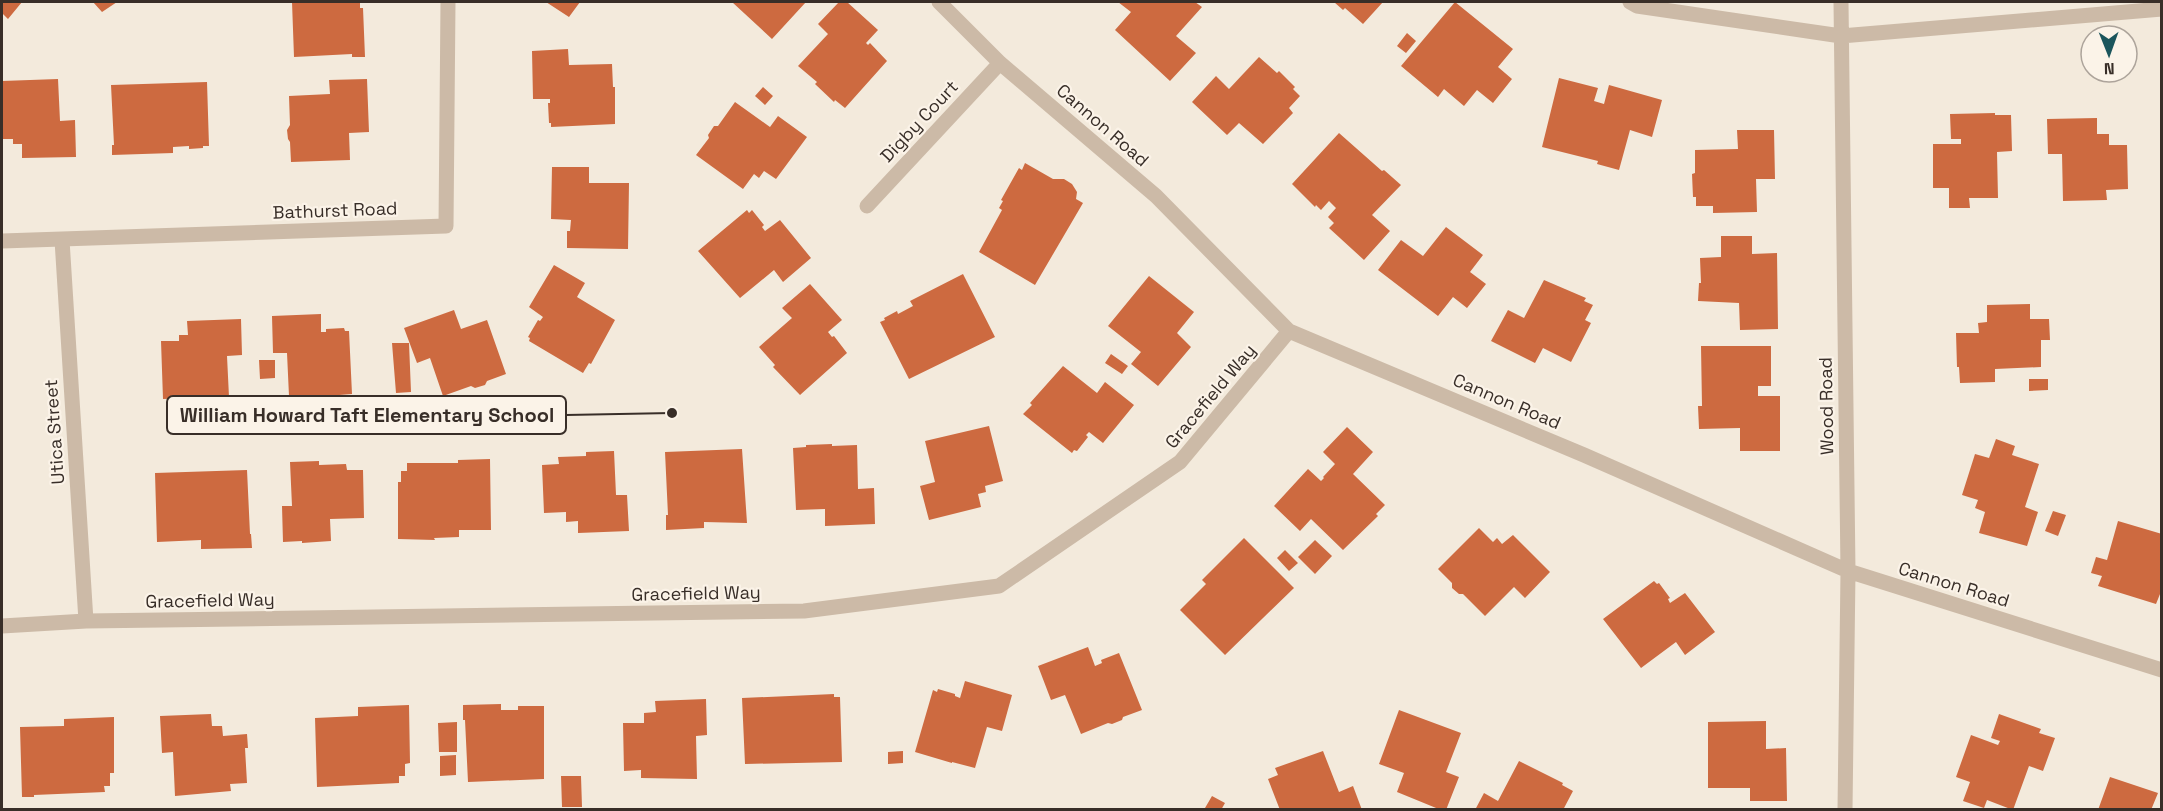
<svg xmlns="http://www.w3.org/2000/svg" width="2163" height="811" font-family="'Space Grotesk',sans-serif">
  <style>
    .building { fill: #cd6a40 }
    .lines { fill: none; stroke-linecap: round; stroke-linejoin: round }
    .minor { stroke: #ccbaa7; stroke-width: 15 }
    .labels { text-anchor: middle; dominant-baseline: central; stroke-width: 4.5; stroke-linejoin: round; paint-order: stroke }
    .street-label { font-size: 18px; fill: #382e28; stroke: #fbf3e8 }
    .leader { fill: none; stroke: #382e28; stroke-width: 2 }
    .callout-dot { fill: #382e28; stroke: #fbf3e8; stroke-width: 2 }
    .callout { fill: #fbf3e8; stroke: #382e28; stroke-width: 2 }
    .callout-label { font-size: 20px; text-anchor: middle; font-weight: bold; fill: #382e28 }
  </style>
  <rect width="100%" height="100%" fill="#f3eadc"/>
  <!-- building -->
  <path class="building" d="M2,2H22L8,19L2,13Z
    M93,2H117L102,12Z
    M292,2H360V8H363L365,57H352V54L294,57Z
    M546,2H580L569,17Z
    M732,2H806L772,39Z
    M839,2H847L878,30L866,43L868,45L870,43L887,61L845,108L835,100L834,102L815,84L817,82L798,66L828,34L818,24Z
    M1118,2H1195L1202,7L1176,36L1196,53L1170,81L1115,30L1131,12Z
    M1334,2H1383L1363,24L1345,8L1343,10Z
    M1455,2L1513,49L1498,67L1512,79L1493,103L1477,90L1464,106L1444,89L1438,97L1401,66Z
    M1407,33L1416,41L1406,53L1397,46Z
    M568,49L569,65L612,64L613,87H615V124L551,127V123H549L548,103H550V99H533L532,51Z
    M1259,57L1277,73L1279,71L1295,87L1293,89L1300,96L1289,108L1293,113L1263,144L1239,123L1227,135L1192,102L1216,76L1229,89Z
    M1559,78L1598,88L1594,101L1604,104L1609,85L1662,100L1652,137L1630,130L1619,170L1597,164L1598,161L1542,147Z
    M58,79L60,121L75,120L76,157L22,158V144H13V139H2V81Z
    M367,79L369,132L349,133L350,160L291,162L290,142L288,139L287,130L290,125L289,96L330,94L329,80Z
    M207,82L209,146H203V148L189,149V146L173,147V153L112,155V145H114L111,85Z
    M763,87L773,96L765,105L755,96Z
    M735,102L770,127L778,116L807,137L776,179L764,171L759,178L754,174L743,189L696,155L709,138L708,135L714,126H718Z
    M1995,113V115H2011L2012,151L1997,152L1998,198H1969L1970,208H1949V188H1933V144H1961V139H1951L1950,114Z
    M2097,118V134H2109V145H2127L2128,189L2106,190L2107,200L2063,201L2062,154H2048L2047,119Z
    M1737,130H1774L1775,179H1756L1757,212L1713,213V206H1696V197H1693L1692,174L1695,173V150L1738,149Z
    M1339,133L1382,171L1384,170L1401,185L1372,215L1390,231L1364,260L1329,228L1334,223L1328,217L1336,208L1329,201L1321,210L1316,205L1315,207L1292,184Z
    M1025,163L1053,179H1064L1072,184L1077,192L1076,199L1083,203L1035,285L979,252L1002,210L999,208L1003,201L1001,200L1019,168L1022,170Z
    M552,167H589V183H629L628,249L567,248V231H570L571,220L551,219Z
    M747,210L749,213L752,210L764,225L762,227L765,231L780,220L811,258L783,282L774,270L740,298L698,251Z
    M1446,227L1483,255L1470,272L1486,284L1467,308L1453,297L1438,316L1378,270L1401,240L1423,256Z
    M1721,236H1752V254L1777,253L1778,329L1740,330L1739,303L1698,301L1699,283H1701L1700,258L1721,257Z
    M554,265L585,283L577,297L615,320L591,364L589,363L583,373L529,341L530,338L528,337L538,320L540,321L543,317L529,307Z
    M963,274L995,337L909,379L880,322L885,320L884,318L897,311L898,314L913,306L910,301Z
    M1149,276L1194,312L1177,333L1191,347L1158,386L1131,364L1141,352L1108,326Z
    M1544,280L1586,298L1584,301L1593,305L1585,320L1591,323L1571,362L1543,348L1535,363L1491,341L1508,310L1524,318Z
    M810,284L842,320L828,332L832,337L834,336L847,353L800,395L773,367L775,365L759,347L792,318L782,308Z
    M2030,304V319H2049L2050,340H2041V367L1995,369V382L1960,383L1959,367H1957L1956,333H1979L1978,323L1987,322V305Z
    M454,310L461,329L487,320L506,374L487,381L485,385L475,388L471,386L443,396L430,358L417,363L404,328Z
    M321,314V332H326V329L344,328L345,331H349L352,394L314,397V395L289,396L287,353H273L272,316Z
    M241,319L242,355L227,356L229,397L163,399L161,341H179V335H188L187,321Z
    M392,343H409L411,392L396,393Z
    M1701,346H1771V386H1758V396H1780V451H1740V428L1699,429L1698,406H1702Z
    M1111,354L1128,366L1122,374L1105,363Z
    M259,360H275V378L260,379Z
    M1063,366L1097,393L1105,382L1134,405L1103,443L1089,432L1086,435L1088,437L1077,451L1074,450L1072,453L1023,414L1032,405L1030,403Z
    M2029,379H2048V390L2029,391Z
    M989,426L1003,481L985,486L986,492L978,494L981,507L929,520L920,486L935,482L925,441Z
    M1347,427L1373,452L1353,474L1385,505L1376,514L1378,516L1343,550L1311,519L1300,531L1274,506L1308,469L1321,481L1324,478L1323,477L1335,464L1323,452Z
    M1996,439L2015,446L2012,455L2039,464L2025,507L2038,512L2027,546L1979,533L1985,512L1975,508L1978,500L1962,495L1975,454L1989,458Z
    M832,444V446L857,445L858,489L874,488L875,524L825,526V509L796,510L793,448L806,447V445Z
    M742,449L747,523L704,522V528L666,530V515H668L665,452Z
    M614,451L616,495H627L629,531L578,533V521L566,522V512L544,513L542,465L559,464L558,457L586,456V452Z
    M490,459L491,530H459V537L434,538L435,540L398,539V482H401V471H407V463H458V460Z
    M319,461V465L346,464L347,470H363L364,518L330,519L331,541L302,543V541L283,542L282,506H292L290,462Z
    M247,470L250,534H251L252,548L201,549V540L157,542L155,473Z
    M2053,511L2066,515L2058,536L2045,531Z
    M2118,521L2162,534V589L2156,604L2098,586L2102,576L2091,573L2096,557L2107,560Z
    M1479,528L1493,542L1497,538L1502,544L1513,535L1550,572L1525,598L1514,587L1485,616L1463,594H1459L1452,588V583L1438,569Z
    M1244,538L1294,588L1225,655L1180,610L1206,584L1202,580Z
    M1315,540L1332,556L1315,574L1298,557Z
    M1285,550L1298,563L1289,571L1277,558Z
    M1654,581L1657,584L1659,583L1670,598L1668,599L1670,603L1685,593L1715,632L1685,655L1676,642L1641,668L1603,619Z
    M1088,647L1095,666L1102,663L1101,660L1119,653L1142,710L1123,717L1122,720L1112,724L1108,723L1081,734L1065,695L1051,700L1038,666Z
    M965,681L1012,695L1002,731L987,727L975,768L952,762V763L915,752L933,690L937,692L938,689L955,694V696L960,698Z
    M834,694V697H840L842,762L745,764L742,698Z
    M706,699L707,735L696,736L697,779L641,778V770L624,771L623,723H644V713L656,712L655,701Z
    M501,704V710H518V706H544V779L468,782L465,720H463V705Z
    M409,705L410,763L405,764V776H399V783L317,787L315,718L358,716V707Z
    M1399,710L1461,733L1446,772L1459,777L1446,810H1441L1397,792L1404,773L1379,764Z
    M211,714L212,726H222L223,736L247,734L248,748H245L247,783L230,784L231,791L175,796L173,752L162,753L160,716Z
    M1999,714L2041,729L2039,733L2055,738L2043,771L2029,766L2013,810L1987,800L1984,808L1963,801L1970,782L1956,777L1971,735L1998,745L2000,741L1991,738Z
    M114,717V773H110V786H104L105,792L34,795V797H22L20,727L64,726V719Z
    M1766,721V749L1786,748L1787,801H1750V788H1708V722Z
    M457,722V752H439L438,723Z
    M903,751V763L888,764V752Z
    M1323,751L1339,792L1353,786L1362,810H1280L1268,779L1278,775L1275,768Z
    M456,755V775L440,776V756Z
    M1519,761L1563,783L1562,785L1573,791L1563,810H1475L1484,793L1498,801Z
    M561,776H581L582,807H562Z
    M2110,777L2158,793L2151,810H2098Z
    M1212,796L1225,803L1221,810H1209L1205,808Z"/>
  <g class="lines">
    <!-- minor -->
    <path class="minor" d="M939,2L1000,63L1156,196L1289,331L1584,455L1848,571L2162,670
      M1630,2L1637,6L1841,36L2162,9
      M1841,2L1848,571L1845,810
      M867,206L1000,63
      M62,240L86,621
      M2,241L446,226L448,2
      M2,626L86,621L804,611L999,586L1180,462L1289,331"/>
  </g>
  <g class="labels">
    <!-- street labels -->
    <g class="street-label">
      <text transform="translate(919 121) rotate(-47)">Digby Court</text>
      <text transform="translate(1103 125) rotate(41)">Cannon Road</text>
      <text transform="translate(335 210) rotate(-2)">Bathurst Road</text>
      <text transform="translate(1210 396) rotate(-50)">Gracefield Way</text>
      <text transform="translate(1507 401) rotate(23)">Cannon Road</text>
      <text transform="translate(1826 406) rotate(-91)">Wood Road</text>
      <text transform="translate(54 432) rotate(-94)">Utica Street</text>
      <text transform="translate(1954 584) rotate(17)">Cannon Road</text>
      <text transform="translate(696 593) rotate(-1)">Gracefield Way</text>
      <text transform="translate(210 600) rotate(-1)">Gracefield Way</text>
    </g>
  </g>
  <!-- callouts -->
  <path class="leader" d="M672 413L566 415"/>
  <circle class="callout-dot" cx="672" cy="413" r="6"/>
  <rect class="callout" x="167" y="396" width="399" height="38" rx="6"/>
  <g class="callout-label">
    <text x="367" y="422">William Howard Taft Elementary School</text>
  </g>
  <!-- border -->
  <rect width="2163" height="811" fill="none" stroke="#382e28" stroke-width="6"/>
  <!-- north arrow -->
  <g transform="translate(2109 54) rotate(179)"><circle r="28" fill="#fbf3e8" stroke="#ada49b" stroke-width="1.5"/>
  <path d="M0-4.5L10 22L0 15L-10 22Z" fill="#1b555c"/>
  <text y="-9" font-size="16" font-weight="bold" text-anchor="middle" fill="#382e28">N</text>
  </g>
</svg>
